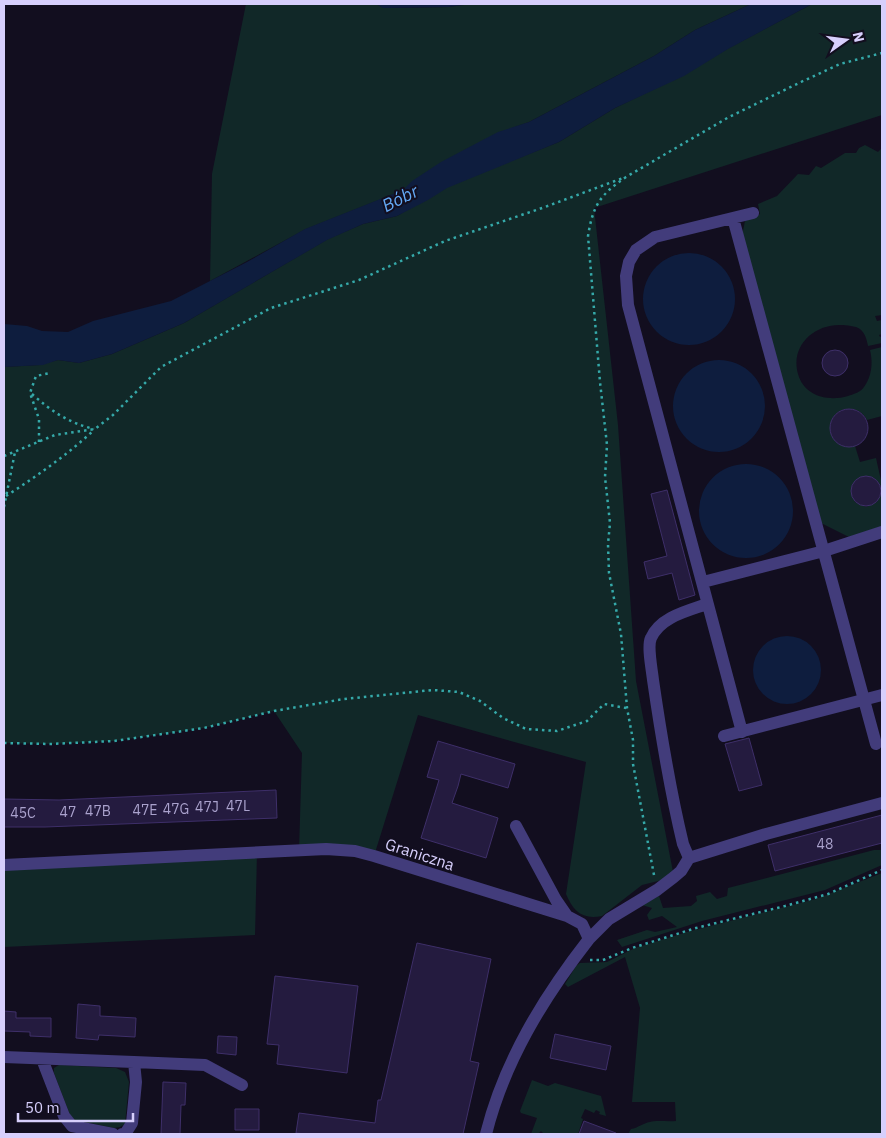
<svg xmlns="http://www.w3.org/2000/svg" width="886" height="1138" font-family="'IBM Plex Sans',sans-serif">
  <style>
    .green { fill: #112828 }
    .water { fill: #0e1d3e }
    .building { fill: #241b3f; stroke: #3e2f69 }
    .lines { fill: none; stroke-linecap: round; stroke-linejoin: round }
    .path { stroke: #35a9a9; stroke-width: 2.5; stroke-dasharray: 2.5 4; stroke-linecap: butt }
    .minor { stroke: #423c7b; stroke-width: 12 }
    .labels { text-anchor: middle; dominant-baseline: central; stroke-width: 4; stroke-linejoin: round; paint-order: stroke }
    .number-label { font-size: 14px; fill: #aaa2cd }
    .street-label { font-size: 16px; fill: #d7cffc; stroke: #120e1f }
    .water-label { font-size: 18px; font-style: italic; fill: #64a9f5; stroke: #120e1f }
  </style>
  <rect width="100%" height="100%" fill="#120e1f"/>
  <!-- green -->
  <path class="green" d="M246,4H376L384,8L448,7L471,4H751L695,30L654,56L529,122L501,132L404,190L306,229L210,281L212,174Z
    M812,4H882V115L594,208L618,425L636,681L674,877L642,885L602,916C582,920 573,911 566,894L586,762L418,715L374,856L299,851L302,753L274,711L204,728L114,741L50,744L4,743V367L39,365L58,360L79,363L112,354L184,323L328,239L363,224L397,216L446,187L559,142L615,108L683,75L727,49Z
    M865,145L878,152L882,148V315L875,316L877,321L882,320V334L879,335L880,337L882,336V343L868,346C867,340 865,333 860,329C856,326 846,325 841,325C814,324 790,346 798,374C804,396 828,402 848,396C854,394 861,392 864,387C872,376 873,362 870,350L882,347V416L867,420C864,414 859,410 852,409C824,405 822,451 855,446L860,462L876,458L882,485L880,486L874,478C862,474 853,479 851,491L855,502L866,507L877,502L882,489V528L849,537L821,523L742,236L745,221L760,214L758,204L777,196L798,174L809,175L816,166L821,168L845,153H856L859,148Z
    M874,850H882V865L825,890L702,921L622,947L617,940L647,930L655,932L677,927L662,916L649,920L647,915L652,908L642,905L659,896L663,908L691,906L697,901L696,896L710,892L717,899L727,896L728,888Z
    M257,853L255,935L4,947V865Z
    M882,873V1134H628L631,1129C638,1128 643,1123 650,1122C656,1120 668,1122 676,1121L675,1102H632L640,1008L625,957L568,987L565,984L576,966L580,963L607,962L635,948L687,932L816,899Z
    M59,1065L116,1068L125,1072L129,1082L125,1124L120,1127L114,1128L75,1120L70,1115L54,1073V1068Z
    M532,1080L548,1086L555,1083L601,1096L606,1116L599,1114L600,1112L596,1110L594,1113L585,1109L581,1118L583,1119L578,1134H544L541,1131L538,1134H531L537,1118L521,1113L520,1111Z"/>
  <!-- water -->
  <path class="water" d="M376,4H471L448,7L383,8Z
    M751,4H812L728,49L684,76L615,108L559,142L447,188L428,200L397,216L363,224L327,240L184,323L112,354L79,363L58,360L43,365L4,367V324L27,326L42,331L68,332L93,321L171,301L247,262L305,229L403,190L412,181L441,162L477,143L498,132L529,122L654,56L695,30Z
    M643 299a46 46 0 1 1 92 0a46 46 0 1 1-92 0Z
    M673 406a46 46 0 1 1 92 0a46 46 0 1 1-92 0Z
    M699 511a47 47 0 1 1 94 0a47 47 0 1 1-94 0Z
    M753 670a34 34 0 1 1 68 0a34 34 0 1 1-68 0Z"/>
  <!-- building -->
  <path class="building" d="M822 363a13 13 0 1 1 26 0a13 13 0 1 1-26 0Z
    M830 428a19 19 0 1 1 38 0a19 19 0 1 1-38 0Z
    M851 491a15 15 0 1 1 30 0a15 15 0 1 1-30 0Z
    M667,490L695,595L679,600L672,573L648,579L644,562L667,556L651,494Z
    M749,738L762,785L739,791L725,744Z
    M438,741L515,764L508,788L461,774L458,786L452,803L498,818L486,858L421,838L439,780L427,777Z
    M276,790L277,818L45,827H4V799L59,800Z
    M882,815V843L775,871L768,845Z
    M417,943L491,959L470,1061L479,1063L463,1134H306L296,1133L299,1113L375,1123L378,1100H381Z
    M275,976L358,986L347,1073L277,1064L279,1045L267,1044Z
    M78,1004L100,1006V1016L136,1018L135,1037L99,1035L98,1040L76,1038Z
    M4,1011L16,1012V1018H51V1037L30,1036V1032L4,1031Z
    M555,1034L611,1046L606,1070L550,1058Z
    M218,1036L237,1037L236,1055L217,1053Z
    M163,1082L186,1083L185,1105H181L180,1134H161Z
    M235,1109H259V1130H235Z
    M584,1121L616,1133V1134H579Z"/>
  <g class="lines">
    <!-- path -->
    <path class="path" d="M32,394C51,411 69,423 94,429
      M39,442V419L30,393L36,376L50,373
      M4,456L55,435L95,429L113,415L161,367L271,308L359,280L445,241L545,207L623,178
      M6,496C37,476 67,455 94,430
      M4,507L15,452
      M4,743L50,744L114,741L204,728L274,711L344,699L433,690L459,692L480,701L503,718L526,729L557,731L587,721L604,704L626,708
      M654,875L633,764V740L627,708L621,634L609,573L608,544L610,523L605,477L607,445L600,382L588,236C593,205 600,195 626,177L729,117L801,82L840,64L882,53
      M590,960H603L632,948L696,928L785,906L828,894L882,870"/>
    <!-- minor -->
    <path class="minor" d="M733,218L876,744
      M703,582L824,551L882,532
      M742,732L628,305L626,276L629,262L636,250L655,237L753,213
      M724,736L882,695
      M516,826L556,900L567,916
      M689,858L683,844C670,790 661,735 653,680C652,670 647,646 651,638C660,617 687,611 707,604
      M4,865L326,849L355,851L374,856L567,916L582,924L589,939C543,998 504,1062 486,1134
      M589,939L609,919L657,890L674,877L681,871L689,858L766,834L882,803
      M4,1057L134,1062L136,1082L132,1123L125,1134H122
      M42,1059L64,1116L72,1126L113,1134
      M134,1062L205,1065L242,1085"/>
  </g>
  <g class="labels">
    <!-- number labels -->
    <g class="number-label">
      <text x="238" y="806">47L</text>
      <text x="207" y="807">47J</text>
      <text x="176" y="809">47G</text>
      <text x="145" y="810">47E</text>
      <text x="98" y="811">47B</text>
      <text x="68" y="812">47</text>
      <text x="23" y="813">45C</text>
      <text x="825" y="844">48</text>
    </g>
    <!-- street labels -->
    <g class="street-label">
      <text transform="translate(420 854) rotate(18)">Graniczna</text>
    </g>
    <!-- water labels -->
    <g class="water-label">
      <text transform="translate(400 198) rotate(-27)">Bóbr</text>
    </g>
  </g>
  <!-- border -->
  <rect width="886" height="1138" fill="none" stroke="#d7cffc" stroke-width="10"/>
  <!-- north arrow -->
  <g transform="translate(846 40) rotate(76)" stroke="#120e1f" stroke-width="4" paint-order="stroke">
  <path d="M0-4L9 19L0 12L-9 19Z" fill="#d7cffc"/>
  <text y="-8" font-size="14" font-weight="bold" text-anchor="middle" fill="#d7cffc">N</text>
  </g>
  <!-- scale -->
  <path d="M18 1113v8h115v-8" fill="none" stroke="#d7cffc" stroke-width="2.5"/>
  <text x="25" y="1113" font-size="15" fill="#d7cffc" stroke="#120e1f" stroke-width="4" paint-order="stroke">50 m</text>
</svg>
